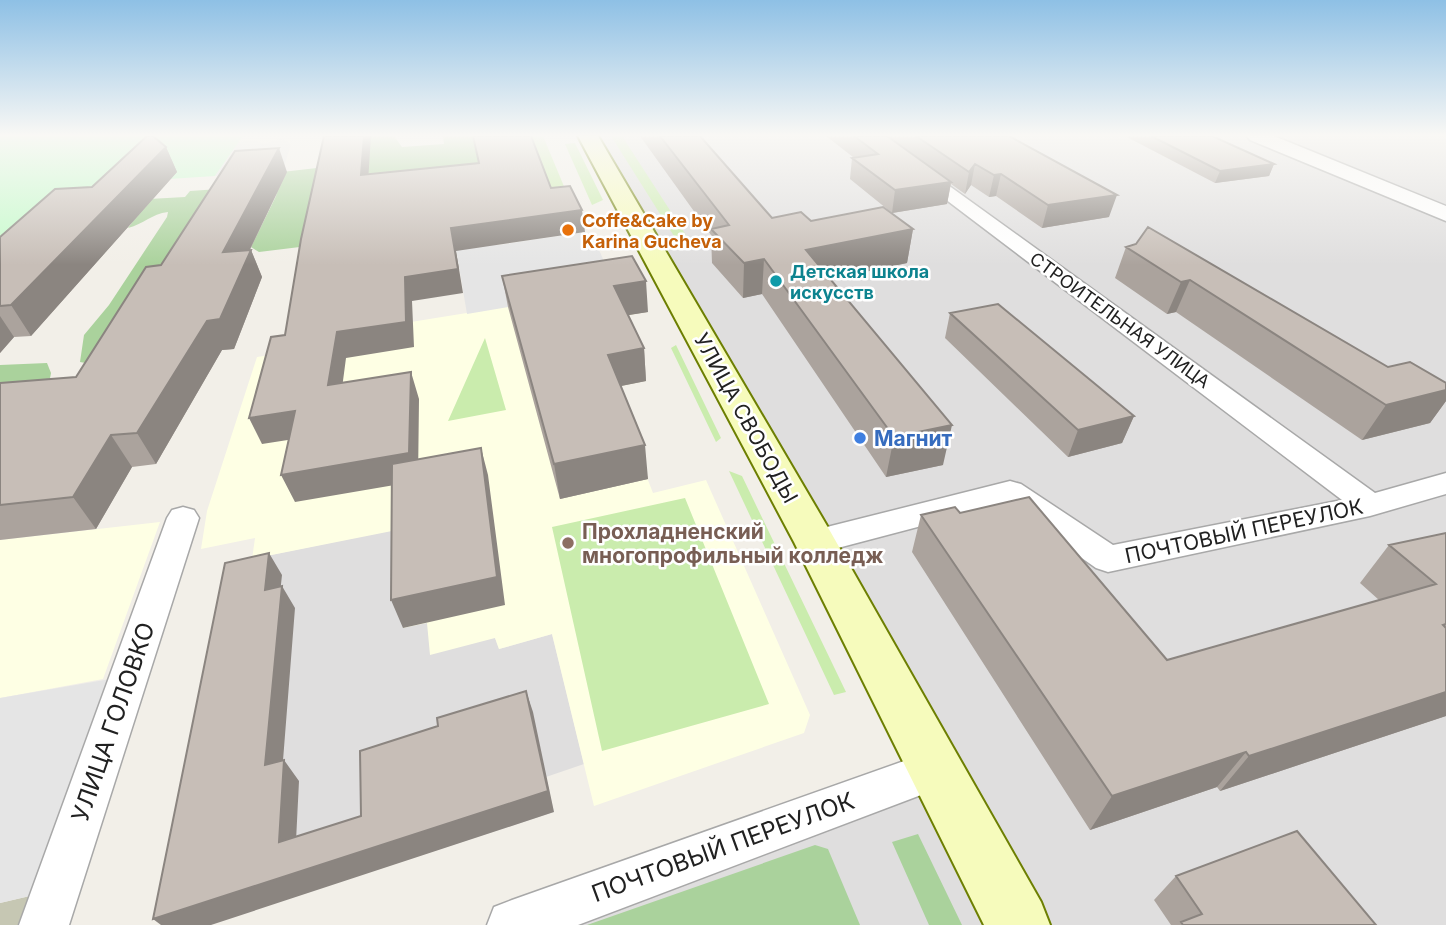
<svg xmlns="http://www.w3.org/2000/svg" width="1446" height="925" font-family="Inter,sans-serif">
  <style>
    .residential { fill: #dfdede }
    .education { fill: #feffe4 }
    .construction { fill: #c6c7b3 }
    .grass { fill: #caecad }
    .forest { fill: #aad29c }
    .park { fill: #c5fbcb }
    .parking { fill: #e5e5e5 }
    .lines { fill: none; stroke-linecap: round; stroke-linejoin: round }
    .minor-casing { stroke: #a8a8a8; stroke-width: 3 }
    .tertiary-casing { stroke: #a8a8a8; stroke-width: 3 }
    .secondary-casing { stroke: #6d7f02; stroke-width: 4 }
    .minor { fill: #fff; fill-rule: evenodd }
    .tertiary { fill: #fff; fill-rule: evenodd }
    .secondary { fill: #f6fbbc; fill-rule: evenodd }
    .wall { fill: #aba39d }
    .shaded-wall { fill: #8b8580 }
    .building { fill: #c7beb7; stroke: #8b8580; stroke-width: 2 }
    .food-dot { fill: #e8710a; stroke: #fff; stroke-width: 2.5 }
    .culture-dot { fill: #0f9aa8; stroke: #fff; stroke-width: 2.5 }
    .shop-dot { fill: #3f7fe0; stroke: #fff; stroke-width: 2.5 }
    .education-dot { fill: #8d6e63; stroke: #fff; stroke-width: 2.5 }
    .labels { text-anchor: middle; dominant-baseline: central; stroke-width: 5; stroke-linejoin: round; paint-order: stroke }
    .far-food-label { font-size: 18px; font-weight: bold; fill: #c56008; stroke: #fff; text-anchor: start }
    .far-culture-label { font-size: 18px; font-weight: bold; fill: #0d838f; stroke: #fff; text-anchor: start }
    .far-street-label { font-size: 18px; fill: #212121; stroke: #fff }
    .street-label { font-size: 21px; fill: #212121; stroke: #fff }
    .shop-label { font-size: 21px; font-weight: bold; fill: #366cbe; stroke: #fff; text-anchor: start }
    .education-label { font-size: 21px; font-weight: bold; fill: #785e54; stroke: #fff; text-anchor: start }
    .near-street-label { font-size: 24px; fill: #212121; stroke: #fff }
  </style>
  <rect width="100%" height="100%" fill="#f2efe8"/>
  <!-- residential -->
  <path class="residential" d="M588,136H1446V925H1020L701,334Z
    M402,528L404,628L427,622L495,638L499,649L552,634L584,764L546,777L554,812L253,910L178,925L252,559Z
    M935,770L1018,925H512Z"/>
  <!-- education -->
  <path class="education" d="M634,286L648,312L618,317L646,381L612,388L653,493L706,480L810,715L804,733L594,806L552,634L499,649L495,638L430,655L427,623L403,628L402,529L252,559L255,538L201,549L207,511L257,357L330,346L349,332Z
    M160,522L103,679L0,698V540Z"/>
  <!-- construction -->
  <path class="construction" d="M34,895L22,925H0V903Z"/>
  <!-- grass -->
  <path class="grass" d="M526,136H543L573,208L555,210Z
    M611,136H622L693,246L679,244Z
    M575,143L603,200L592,205L565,144Z
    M485,338L506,410L448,421Z
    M676,345L721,438L716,442L671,348Z
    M729,471L742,476L846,692L834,695Z
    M685,498L769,704L602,751L552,527Z"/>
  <!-- forest -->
  <path class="forest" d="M369,136H394L402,147L444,144L443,136H480L482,177L365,239L259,252L251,247L276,196L282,172L369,162Z
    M219,189L91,364L80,362L84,335L109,305L167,217L168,212C151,214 144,224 128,228L149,199L185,197L190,191Z
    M47,363L51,373L49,384L0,389V365Z
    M918,834L962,925H929L892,842Z
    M815,845L828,849L860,925H587Z"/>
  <!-- park -->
  <path class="park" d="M0,136H243L215,176L138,181L0,282Z"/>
  <!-- parking -->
  <path class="parking" d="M283,138L291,145L282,172L215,176L239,142L253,140L264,144Z
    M585,232L600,252L616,289L467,314L455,243L498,245Z
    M116,678L34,895L0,903V698Z"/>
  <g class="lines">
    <defs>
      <path id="minor" d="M862,136H880L1375,493L1446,473V494L1370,516L1108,572L1096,568L1005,504L815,554L803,551L798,542L803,533L1010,481L1021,484L1113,545L1342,500Z
        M183,507L194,510L199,518L69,925H19L167,518L172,510Z
        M935,750L950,756L956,770L950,784L578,925H487L494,907L512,900Z"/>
      <path id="tertiary" d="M1247,136H1274L1446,206V221L1250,140Z"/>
      <path id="secondary" d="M578,136H598L830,531L1041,902L1050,925H984L794,542Z"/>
    </defs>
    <!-- minor casing -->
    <use href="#minor" class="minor-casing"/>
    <!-- tertiary casing -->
    <use href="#tertiary" class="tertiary-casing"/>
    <!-- secondary casing -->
    <use href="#secondary" class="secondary-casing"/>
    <!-- minor -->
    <use href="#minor" class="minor"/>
    <!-- tertiary -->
    <use href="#tertiary" class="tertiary"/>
    <!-- secondary -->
    <use href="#secondary" class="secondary"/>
  </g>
  <!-- wall -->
  <path class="wall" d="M640,136H700L772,218L913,229L907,263L830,279L943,465L886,477L762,294L743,298L712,263L711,235Z
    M826,136H1009L1109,217L1042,228L996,196L989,197L971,185L965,194L951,184L947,204L892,213L850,179L852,158L853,157Z
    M1125,136H1212L1274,164L1269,176L1215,183Z
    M166,147L177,172L31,336L14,337L0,353V237Z
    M287,172L250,250H251L262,277L234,349L222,350L156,464L132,467L96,529L0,540V383L76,377Z
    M1126,247L1388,367L1446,383V401L1430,423L1362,440L1176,312L1167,314L1115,278Z
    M502,276L648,312L628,315L644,348L646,381L621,386L648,479L560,499L508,307Z
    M950,313L1134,416L1122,443L1068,457L945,338Z
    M960,513L1167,660L1379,600L1360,583L1389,545L1446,533V716L1220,791L1217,787L1090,830L912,552L921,515Z
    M1176,876L1376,925H1171L1154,900Z"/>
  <!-- shaded-wall -->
  <path class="shaded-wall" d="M364,136H371L367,197L361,175Z
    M166,147L177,172L31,336L11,305Z
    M279,148L287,172L235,280L223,252Z
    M975,164L971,185L965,194L969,172Z
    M1274,164L1269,176L1215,183L1220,171Z
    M1001,174L996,196L989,197L994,175Z
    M951,182L947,204L892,213L895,190Z
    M1117,195L1109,217L1042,228L1048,205Z
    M582,210L585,232L456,251L463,293L412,301L414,347L346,358L339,411L328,385L337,332L405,277L451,228Z
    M913,229L907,263L804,285L806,250Z
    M251,250L262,277L234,349L222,350L156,464L137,433Z
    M764,259L762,294L743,298L744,263Z
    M1190,280L1176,312L1167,314L1181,282Z
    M646,281L648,312L617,317L614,286Z
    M0,316L14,337L0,353Z
    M644,348L646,381L611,388L608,355Z
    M411,372L419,399L418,481L295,502L281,475Z
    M1446,390V401L1430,423L1362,440L1386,405Z
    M295,411L307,437L262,444L249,418Z
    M1134,416L1122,443L1068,457L1078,430Z
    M952,425L943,465L886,477L894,437Z
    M111,435L132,467L96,529L73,497Z
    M645,445L648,479L560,499L554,464Z
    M481,448L488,475L505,605L403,628L391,600Z
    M269,553L282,575L278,612L265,590Z
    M282,586L295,608L281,786L265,765Z
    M526,691L533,712L554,812L211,925H161L153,919L548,791Z
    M1446,692V716L1220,791L1249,756Z
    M1246,752L1217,787L1090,830L1112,796Z
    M284,760L299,781L295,861L279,842Z"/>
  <!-- building -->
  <path class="building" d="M147,136H153L166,147L11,305L0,306V237L55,189L92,187Z
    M324,136H364L361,175L479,163L473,136H531L551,188L570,186L582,210L451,228L458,269L405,277L406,322L337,332L328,385L411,372L409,453L281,475L295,411L249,418L271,337L285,335L301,239Z
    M660,136H700L772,218L801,212L811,221L883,207L913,229L806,250L952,425L894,437L764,259L744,263L711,229L729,225Z
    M854,136H887L951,182L895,190L852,158L878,154Z
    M916,136H1009L1117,195L1048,205L1001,174L994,175L975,164L969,172Z
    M1151,136H1212L1274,164L1220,171Z
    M279,148L223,252L251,250L220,319L207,321L137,433L111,435L73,497L0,505V383L76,377L146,267L161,265L235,151Z
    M1148,227L1388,367L1410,362L1446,383V390L1386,405L1190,280L1181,282L1126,247L1136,244Z
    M632,256L646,281L614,286L644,348L608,355L645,445L554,464L502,276Z
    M998,304L1134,416L1078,430L950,313Z
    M481,448L497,577L391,600L392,464Z
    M1029,497L1167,660L1436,584L1389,545L1446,533V624L1443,625L1446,628V692L1249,756L1246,752L1112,796L921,515L955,507L960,513Z
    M269,553L265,590L282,586L265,765L284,760L279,842L361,816L360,751L438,726L437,718L526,691L548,791L153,919L225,563Z
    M1297,831L1376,925H1183L1181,922L1202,914L1176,876Z"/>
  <!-- sky -->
  <linearGradient id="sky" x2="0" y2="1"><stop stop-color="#8ec0e5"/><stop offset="0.51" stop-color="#f9f8f5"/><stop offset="1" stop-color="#f9f8f5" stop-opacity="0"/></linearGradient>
  <rect width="1446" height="265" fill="url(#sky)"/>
  <!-- markers -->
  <circle class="food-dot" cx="568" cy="230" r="7"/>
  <circle class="culture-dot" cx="776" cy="281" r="7"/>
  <circle class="shop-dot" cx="860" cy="438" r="7"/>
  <circle class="education-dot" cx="568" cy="543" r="7"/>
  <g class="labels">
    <!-- far-food labels -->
    <g class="far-food-label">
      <text x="582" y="220">Coffe&amp;Cake by<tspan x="582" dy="21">Karina Gucheva</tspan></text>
    </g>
    <!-- far-culture labels -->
    <g class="far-culture-label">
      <text x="790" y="271">Детская школа<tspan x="790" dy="21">искусств</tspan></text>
    </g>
    <!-- far-street labels -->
    <g class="far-street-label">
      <text transform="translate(1120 320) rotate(36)">СТРОИТЕЛЬНАЯ УЛИЦА</text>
    </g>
    <!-- street labels -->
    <g class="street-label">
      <text transform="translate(746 418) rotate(61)">УЛИЦА СВОБОДЫ</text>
      <text transform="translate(1244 531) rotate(-12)">ПОЧТОВЫЙ ПЕРЕУЛОК</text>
    </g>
    <!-- shop labels -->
    <g class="shop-label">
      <text x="874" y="438">Магнит</text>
    </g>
    <!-- education labels -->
    <g class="education-label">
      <text x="582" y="531">Прохладненский<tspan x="582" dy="24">многопрофильный колледж</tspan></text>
    </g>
    <!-- near-street labels -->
    <g class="near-street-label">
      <text transform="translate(113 722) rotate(-71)">УЛИЦА ГОЛОВКО</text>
      <text transform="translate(723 847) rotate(-20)">ПОЧТОВЫЙ ПЕРЕУЛОК</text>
    </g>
  </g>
</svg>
